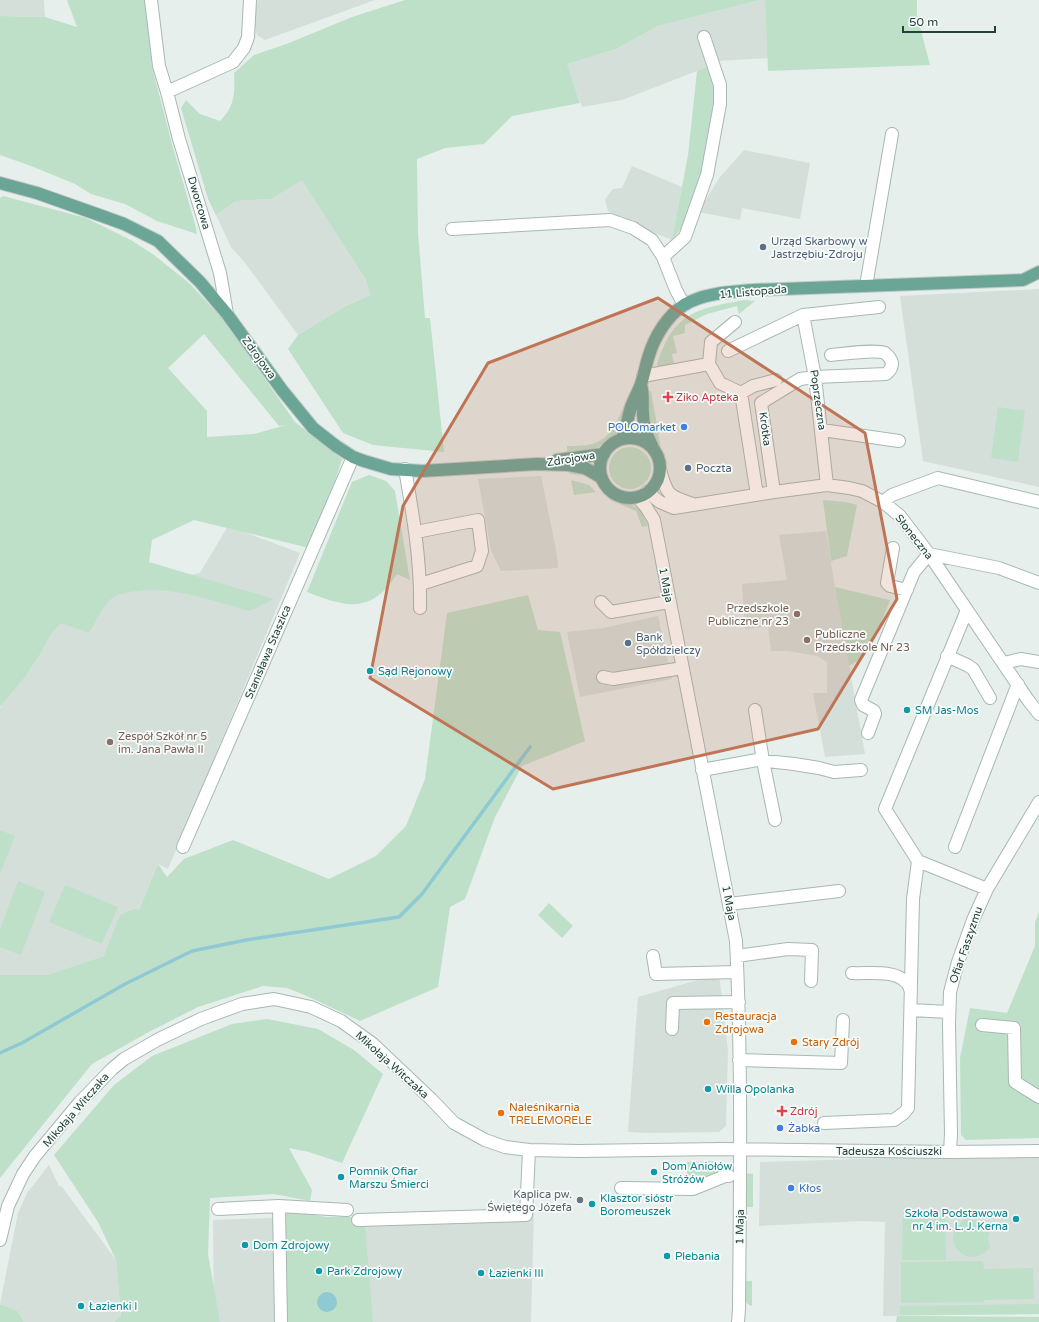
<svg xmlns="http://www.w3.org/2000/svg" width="1039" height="1322" font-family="'Varela Round',sans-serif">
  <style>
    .built { fill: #d4dfda }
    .green { fill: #bfe0c8; fill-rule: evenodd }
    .water { fill: #8ec9d4 }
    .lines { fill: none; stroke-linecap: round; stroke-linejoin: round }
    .stream { stroke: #8ec9d4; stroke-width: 3.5 }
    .minor-casing { stroke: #a8b8b2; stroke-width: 14 }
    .major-casing { stroke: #c2cac8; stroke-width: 14 }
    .minor { stroke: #fff; stroke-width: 12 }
    .major { stroke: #6aa596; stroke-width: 12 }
    .marked { fill: #c07456; fill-opacity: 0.2; stroke: #c07456; stroke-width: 3; stroke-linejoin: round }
    .service-dot { fill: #5c6f8a; stroke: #f7fbf9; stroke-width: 1.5 }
    .health-dot { fill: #e0444e; stroke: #f7fbf9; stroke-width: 1.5 }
    .shop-dot { fill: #3f7fe0; stroke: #f7fbf9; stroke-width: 1.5 }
    .education-dot { fill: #8d6e63; stroke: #f7fbf9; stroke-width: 1.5 }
    .culture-dot { fill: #0f9aa8; stroke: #f7fbf9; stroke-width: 1.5 }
    .food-dot { fill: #e8710a; stroke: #f7fbf9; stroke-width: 1.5 }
    .worship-dot { fill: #6b7280; stroke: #f7fbf9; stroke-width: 1.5 }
    .labels { text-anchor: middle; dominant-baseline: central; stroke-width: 3.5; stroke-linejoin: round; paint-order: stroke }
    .street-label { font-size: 11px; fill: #24423a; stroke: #f7fbf9 }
    .service-label { font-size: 11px; fill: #4e5e75; stroke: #f7fbf9; text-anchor: start }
    .health-label { font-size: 11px; fill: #be3a42; stroke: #f7fbf9; text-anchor: start }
    .shop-label { font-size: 11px; fill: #366cbe; stroke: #f7fbf9; text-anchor: start }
    .education-label { font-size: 11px; fill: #785e54; stroke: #f7fbf9; text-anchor: start }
    .culture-label { font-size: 11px; fill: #0d838f; stroke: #f7fbf9; text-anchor: start }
    .food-label { font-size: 11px; fill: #c56008; stroke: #f7fbf9; text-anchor: start }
    .worship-label { font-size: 11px; fill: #5b616d; stroke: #f7fbf9; text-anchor: end }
  </style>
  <rect width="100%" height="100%" fill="#e6efeb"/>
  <!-- built -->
  <path class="built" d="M0,0H44L45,17L0,16Z
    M258,0H375L265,40L257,35L252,17Z
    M760,0H765L768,58L717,61L697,71L622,100L582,107L566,64L616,49L658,26Z
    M744,150L810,163L800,219L742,208L740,220L698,212L720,177Z
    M632,166L682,187L672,240L647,230L617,217L608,211L605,199L613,189L622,188Z
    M302,179L366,280L370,295L344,307L298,335L246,264L231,247L216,215L236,201L271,199Z
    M1039,289V487L923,461L900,296Z
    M541,476L557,555L558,568L501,571L491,550L478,479Z
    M228,526L300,553L168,869L158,864L139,910L104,956L47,975H0V708L69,601L200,573Z
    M826,531L835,587L865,754L825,757L813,693H827V662L817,656L788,651H771L768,626L745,629L742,584L787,580L779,535Z
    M658,616L672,679L580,697L567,632L603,628Z
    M719,974L728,1051L726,1126L719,1132L646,1133L628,1132L638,997Z
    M1039,1157V1314L883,1316L885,1222L862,1221L759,1226L760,1162L887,1158Z
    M49,1165L59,1186L62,1187L116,1260L121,1317L114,1322H24L18,1311L0,1304L18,1213L27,1193Z
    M534,1210L531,1322H362L358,1217Z
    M275,1218L276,1322H214L213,1220Z"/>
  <!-- green -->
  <path class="green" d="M67,0H146L152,67L172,144L195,224L197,234L157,221L125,204L91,194L75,184L31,166L0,155V16L45,17L77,27Z
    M405,0H760L658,26L616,49L567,64L580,103L512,116L484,144L445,148L417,159L418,233L425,318H430L444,452L373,445L343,433L288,349L298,335L344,307L370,295L366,280L302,180L271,199L236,201L216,215L208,199L181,108L186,100L200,114L220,121C235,106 235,93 234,73L254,55L289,43L352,17Z
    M765,0H917V15L930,65L768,71Z
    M708,66L717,92L704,169L687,221L672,240L688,155L697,71Z
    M3,196L86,218L131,240L154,255L189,283L223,319L295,422L342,459L313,549L194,520L152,540L149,562L274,599L250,611C211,601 171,584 130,592C123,593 116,595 110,600C101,609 95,623 89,633L61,623L51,634L40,654L24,678L0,707V198ZM204,334L279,426L286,425L254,434L207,437V411L168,368Z
    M744,300L755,301L739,314L737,306L707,314L685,325V333L673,336L677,353L672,354L674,364L659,367L657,365C673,313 695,309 744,300Z
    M651,391L661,449L651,434L648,424L647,392Z
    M628,396C626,404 625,413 623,421C614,446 589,451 567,457V446C575,446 584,446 592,444C613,439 620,414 628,396Z
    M998,407L1025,411L1018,462L991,458Z
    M609 468a21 21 0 1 1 42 0a21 21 0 1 1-42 0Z
    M569,472L585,473L601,483L607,493L636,507L641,511L648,526L642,527L636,511L610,500L594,480L587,476L571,474Z
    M369,475L386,481L395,491L410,580L397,574C371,615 345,607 307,592L352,482Z
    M571,480L589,485L596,492L574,495Z
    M823,500L846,502L857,505L847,556L831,561Z
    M835,587L890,600L874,641L863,658L849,666Z
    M528,595L538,630L560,632L585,741L522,766L495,817L465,899L450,907L438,987L360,1021L307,996L287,988L263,986L198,1007L147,1033L92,1064L0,1178V975H47L104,956L120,915L134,909L139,910L158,864L167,877L184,859L233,840L329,879L376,856L406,826L425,779L447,613Z
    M0,830L15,836L0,874Z
    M18,881L45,892L21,955L0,947V929Z
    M65,885L118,907L102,944L49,922Z
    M549,903L573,926L562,938L538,915Z
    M1039,912V1138L966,1140L961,1135L960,1058L970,1008L1007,1013L1035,946V922Z
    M267,1019L318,1029L354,1050L383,1074L342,1163L309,1152L289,1148L312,1190L310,1201L274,1194L210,1198L208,1254L220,1322H114L121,1316L116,1260L98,1222L54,1155L114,1085L152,1056L232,1024Z
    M715,1161L725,1167V1173H714L687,1184V1162Z
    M744,1173L753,1174V1207H744Z
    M300,1212L326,1217H358L365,1225L373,1322H276L274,1213Z
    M903,1212H945L946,1260H902Z
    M967,1218L982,1222H992L988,1238L990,1247C973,1269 947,1249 954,1232C957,1225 961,1222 967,1218Z
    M983,1261L984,1269L1033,1268L1034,1299L984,1300V1302L901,1303V1262Z
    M743,1281H752V1306C741,1303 744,1291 743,1281Z
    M0,1304L18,1311L24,1322H0Z
    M1039,1304V1314L900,1315V1306Z
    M897,1316L1039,1317V1322H896Z"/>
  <!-- water -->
  <path class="water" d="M317 1302a10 10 0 1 1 20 0a10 10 0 1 1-20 0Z"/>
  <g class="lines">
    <!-- stream -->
    <path class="stream" d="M0,1053L22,1043L125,984L192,951L246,940L399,917L422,894L530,747"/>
    <defs>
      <path id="minor" d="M151,0L159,66L167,92L179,139L220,273L227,314
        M167,92L233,62L244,48L248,37L250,0
        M452,229L610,220L633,228L652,240L663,257L676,290L684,305
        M663,257L685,237L707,175L720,104V85L704,37
        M866,286L892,134
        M803,315L815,377L827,485
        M728,351L803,315L879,307
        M709,364L720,383L741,393L757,495
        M643,376L709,364L711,342L735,322
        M741,393L753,386L776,380
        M822,430L899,441
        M405,469C413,515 421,561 420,608
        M660,470C667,495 668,496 693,504
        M647,492L660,502L674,508L774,492L827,485L849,488L862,491L883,502L900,516L929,554L1028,700L1039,714
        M774,492L761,403L800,379L815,377L886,374C890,371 892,368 892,363C891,359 889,356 885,353C876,349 842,354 831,355
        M637,497L646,507L654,520L736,941C742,1064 740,1186 739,1309L738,1322
        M883,502L892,495L938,478L1039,502
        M416,532L478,520L482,551L477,566L421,584
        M893,548L887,583L890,586L907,590
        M601,602L611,612L669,602
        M967,610L885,809L918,861L987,889
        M947,656L967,665L973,669L990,698
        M1004,663L1021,659L1039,662
        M603,677L613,679L683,668
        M755,710L763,761L775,820
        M868,733L875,714L874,711L863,705L861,700L914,572L929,554L999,568L1039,583
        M702,770L757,760L794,764L819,768L834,772L861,770
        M183,847L353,457
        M955,847L1018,684
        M729,904L839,891
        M653,956L656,974L737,972
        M737,956L788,949L812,950L811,981
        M852,973C868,974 895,969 907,983C909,985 910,989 911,992
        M911,1010L949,1012
        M982,1025L1014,1028L1015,1082L1039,1097
        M672,1029L673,1003L739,1002
        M739,1060L841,1063L843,1020
        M824,1123L894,1120L904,1113L908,1108L913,899L918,861
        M950,1152L951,1134L949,1025L950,992L958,962L973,920L987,889L1039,802
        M621,1188L693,1189L725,1176H729
        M279,1206L281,1322
        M218,1209L279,1206L347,1210
        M358,1220L526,1215L529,1150
        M0,1240L8,1206L23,1174L35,1156L80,1102L112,1069L124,1059L159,1039L201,1019L242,1004L274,999L311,1007L341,1021L373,1044L431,1099L454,1123L485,1140L505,1147L529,1150L579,1151L721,1149L950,1152L1039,1151"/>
      <path id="major" d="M0,183L37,193L102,216L124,224L158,241L200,282L227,314L282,390L313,428L336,446L353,457L364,461L391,469L422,471L537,464L568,465L585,468L602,478
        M641,385C644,395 642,404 643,414C643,427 648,437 653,448
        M600 468a30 30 0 1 1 60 0a30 30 0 1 1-60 0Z
        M622,439C626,429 628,417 631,407C634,399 638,392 641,384C644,375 646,364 649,355C655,336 667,316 684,305C704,293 730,292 753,290L1023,280L1039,272
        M557,460L604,454"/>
    </defs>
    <!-- minor casing -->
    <use href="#minor" class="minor-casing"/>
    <!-- major casing -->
    <use href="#major" class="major-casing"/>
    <!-- minor -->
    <use href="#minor" class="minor"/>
    <!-- major -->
    <use href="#major" class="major"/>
  </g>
  <!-- marked area -->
  <path class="marked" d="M658,298L865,433L897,599L818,729L553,789L370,678L403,506L488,363Z"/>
  <!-- markers -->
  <g class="service-dot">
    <circle cx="763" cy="247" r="4"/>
    <circle cx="688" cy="468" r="4"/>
    <circle cx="628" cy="643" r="4"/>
  </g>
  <g class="health-dot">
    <path d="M666 391h4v4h4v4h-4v4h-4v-4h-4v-4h4z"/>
    <path d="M780 1105h4v4h4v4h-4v4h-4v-4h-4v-4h4z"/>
  </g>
  <g class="shop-dot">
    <circle cx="684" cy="427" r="4"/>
    <circle cx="780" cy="1128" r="4"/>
    <circle cx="791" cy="1188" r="4"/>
  </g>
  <g class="education-dot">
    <circle cx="797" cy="614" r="4"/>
    <circle cx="807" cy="640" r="4"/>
    <circle cx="110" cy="742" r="4"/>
  </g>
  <g class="culture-dot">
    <circle cx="370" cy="671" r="4"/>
    <circle cx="907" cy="710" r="4"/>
    <circle cx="708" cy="1089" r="4"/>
    <circle cx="654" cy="1172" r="4"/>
    <circle cx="341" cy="1177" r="4"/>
    <circle cx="592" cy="1204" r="4"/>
    <circle cx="1016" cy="1219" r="4"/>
    <circle cx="245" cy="1245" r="4"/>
    <circle cx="667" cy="1256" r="4"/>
    <circle cx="319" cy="1271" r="4"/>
    <circle cx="481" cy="1273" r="4"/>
    <circle cx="81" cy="1306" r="4"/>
  </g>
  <g class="food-dot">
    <circle cx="707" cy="1022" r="4"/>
    <circle cx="794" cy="1042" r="4"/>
    <circle cx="501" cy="1113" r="4"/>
  </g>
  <circle class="worship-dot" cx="580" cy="1200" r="4"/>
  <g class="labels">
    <!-- street labels -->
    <g class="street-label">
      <text transform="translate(199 203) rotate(73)">Dworcowa</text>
      <text transform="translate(753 292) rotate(-5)">11 Listopada</text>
      <text transform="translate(259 358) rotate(54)">Zdrojowa</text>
      <text transform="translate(818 400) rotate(82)">Poprzeczna</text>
      <text transform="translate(765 429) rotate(82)">Krótka</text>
      <text transform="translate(571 459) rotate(-9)">Zdrojowa</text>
      <text transform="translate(914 537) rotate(52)">Słoneczna</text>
      <text transform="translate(666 585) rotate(79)">1 Maja</text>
      <text transform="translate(268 652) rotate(-67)">Stanisława Staszica</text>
      <text transform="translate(729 903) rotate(79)">1 Maja</text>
      <text transform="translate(966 945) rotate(-71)">Ofiar Faszyzmu</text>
      <text transform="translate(392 1065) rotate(42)">Mikołaja Witczaka</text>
      <text transform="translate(76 1110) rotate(-49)">Mikołaja Witczaka</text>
      <text x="889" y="1151">Tadeusza Kościuszki</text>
      <text transform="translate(740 1227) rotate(-89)">1 Maja</text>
    </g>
    <!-- service labels -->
    <g class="service-label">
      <text x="771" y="241">Urząd Skarbowy w<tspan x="771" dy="13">Jastrzębiu-Zdroju</tspan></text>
      <text x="696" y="468">Poczta</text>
      <text x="636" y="637">Bank<tspan x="636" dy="13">Spółdzielczy</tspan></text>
    </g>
    <!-- health labels -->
    <g class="health-label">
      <text x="676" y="397">Ziko Apteka</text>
      <text x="790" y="1111">Zdrój</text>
    </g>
    <!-- shop labels -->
    <g class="shop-label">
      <text x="676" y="427" text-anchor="end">POLOmarket</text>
      <text x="788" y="1128">Żabka</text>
      <text x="799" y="1188">Kłos</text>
    </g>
    <!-- education labels -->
    <g class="education-label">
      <text x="789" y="608" text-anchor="end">Przedszkole<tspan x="789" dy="13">Publiczne nr 23</tspan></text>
      <text x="815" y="634">Publiczne<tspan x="815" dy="13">Przedszkole Nr 23</tspan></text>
      <text x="118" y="736">Zespół Szkół nr 5<tspan x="118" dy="13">im. Jana Pawła II</tspan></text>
    </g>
    <!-- culture labels -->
    <g class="culture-label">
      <text x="378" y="671">Sąd Rejonowy</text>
      <text x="915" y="710">SM Jas-Mos</text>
      <text x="716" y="1089">Willa Opolanka</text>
      <text x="662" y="1166">Dom Aniołów<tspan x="662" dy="13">Stróżów</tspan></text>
      <text x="349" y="1171">Pomnik Ofiar<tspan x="349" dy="13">Marszu Śmierci</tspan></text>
      <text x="600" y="1198">Klasztor sióstr<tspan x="600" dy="13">Boromeuszek</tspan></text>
      <text x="1008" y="1213" text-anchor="end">Szkoła Podstawowa<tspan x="1008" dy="13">nr 4 im. L. J. Kerna</tspan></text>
      <text x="253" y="1245">Dom Zdrojowy</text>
      <text x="675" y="1256">Plebania</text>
      <text x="327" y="1271">Park Zdrojowy</text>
      <text x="489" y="1273">Łazienki III</text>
      <text x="89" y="1306">Łazienki I</text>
    </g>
    <!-- food labels -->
    <g class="food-label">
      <text x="715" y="1016">Restauracja<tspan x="715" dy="13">Zdrojowa</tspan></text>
      <text x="802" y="1042">Stary Zdrój</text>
      <text x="509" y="1107">Naleśnikarnia<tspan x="509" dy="13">TRELEMORELE</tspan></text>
    </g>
    <!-- worship labels -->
    <g class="worship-label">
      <text x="572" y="1194">Kaplica pw.<tspan x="572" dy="13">Świętego Józefa</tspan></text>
    </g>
  </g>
  <!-- scale -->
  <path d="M903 26v6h92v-6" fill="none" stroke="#24423a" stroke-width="2"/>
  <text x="909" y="26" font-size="12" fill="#24423a" stroke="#f7fbf9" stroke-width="3" paint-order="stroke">50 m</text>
</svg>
